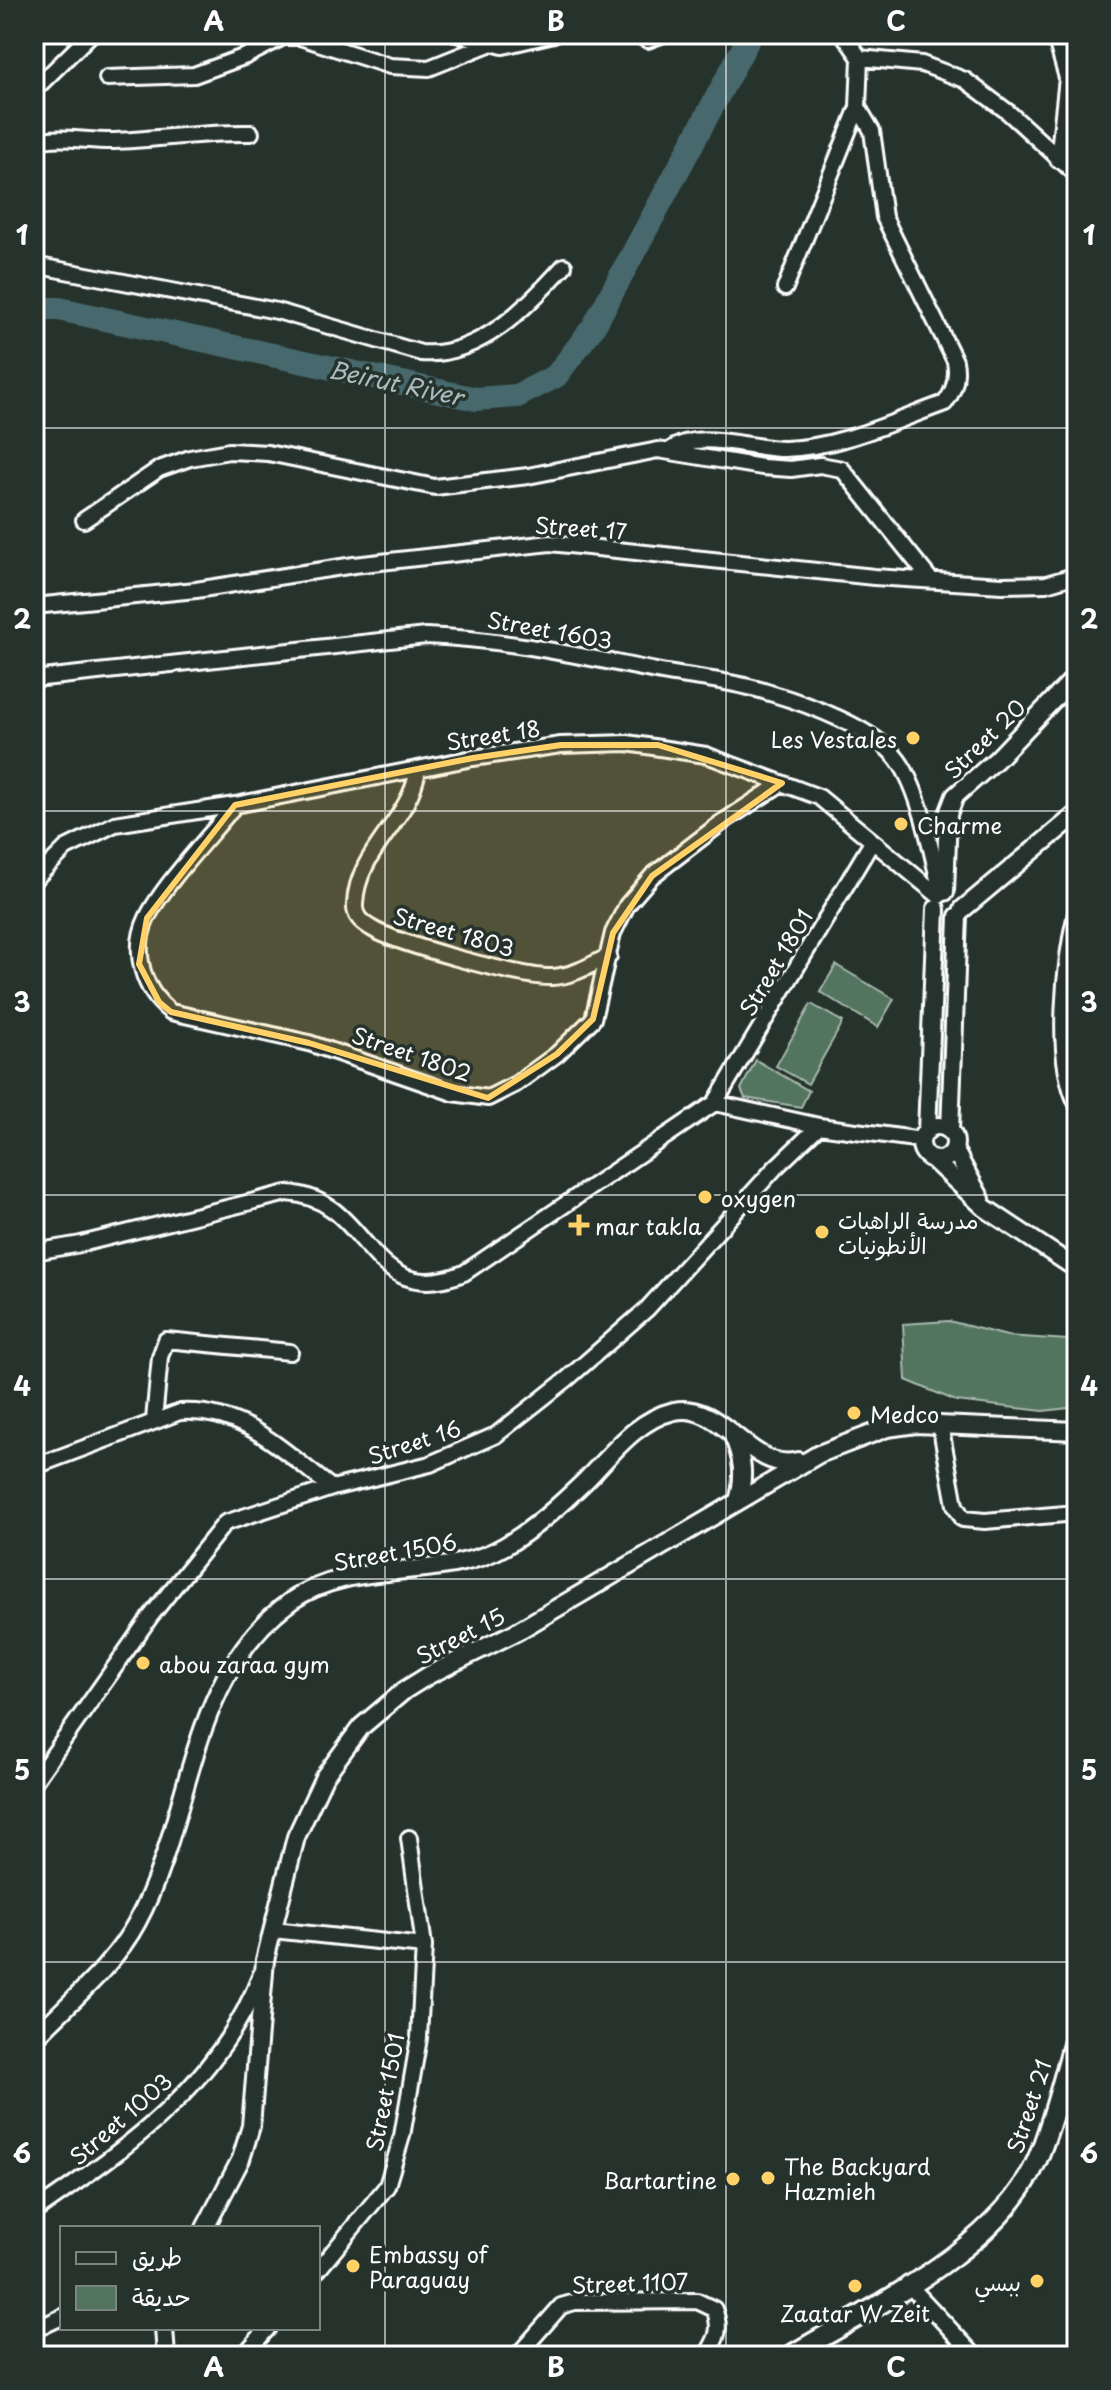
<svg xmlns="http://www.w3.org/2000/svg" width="1111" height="2390" font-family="'Playpen Sans','Playpen Sans Arabic',sans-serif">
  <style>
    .green { fill: #52745e; stroke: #a8baae; stroke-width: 2 }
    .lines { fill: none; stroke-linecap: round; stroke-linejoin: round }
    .river { stroke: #46686c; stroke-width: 24 }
    .minor-casing { stroke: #fff; stroke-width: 20 }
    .tertiary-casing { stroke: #fff; stroke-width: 22 }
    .secondary-casing { stroke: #fff; stroke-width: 24 }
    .minor { stroke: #26332d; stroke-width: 14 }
    .tertiary { stroke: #26332d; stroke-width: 16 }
    .secondary { stroke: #26332d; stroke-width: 18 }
    .marked { fill: #ffd166; fill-opacity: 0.2; stroke: #ffd166; stroke-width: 6; stroke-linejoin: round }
    .grid { fill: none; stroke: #fff; stroke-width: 2; stroke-opacity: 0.55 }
    .poi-dot { fill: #ffd166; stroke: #26332d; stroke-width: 3 }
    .labels { text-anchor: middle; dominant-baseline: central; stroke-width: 7; stroke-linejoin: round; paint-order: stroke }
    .street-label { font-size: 22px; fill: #fff; stroke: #26332d }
    .poi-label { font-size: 22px; fill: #fff; stroke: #26332d; text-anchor: start }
    .water-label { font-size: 24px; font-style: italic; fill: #acbbbd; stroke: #26332d }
    .neatline { fill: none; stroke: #fff; stroke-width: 3 }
    .grid-label { font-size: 26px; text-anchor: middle; font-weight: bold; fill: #fff }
  </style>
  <rect width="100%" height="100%" fill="#26332d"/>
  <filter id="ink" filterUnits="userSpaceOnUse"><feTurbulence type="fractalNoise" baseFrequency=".0125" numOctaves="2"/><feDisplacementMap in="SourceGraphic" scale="16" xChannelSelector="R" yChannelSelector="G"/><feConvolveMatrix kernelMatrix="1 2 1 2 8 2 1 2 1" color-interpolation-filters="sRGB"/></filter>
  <g filter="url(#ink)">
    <!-- green -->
    <path class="green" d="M941,928H949L943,1119L935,1118Z
      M836,965L894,999L878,1027L820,992Z
      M811,1004L843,1022L808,1084L776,1066Z
      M756,1060L809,1091L801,1107L745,1098L741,1089Z
      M949,1321L1007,1336L1068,1340L1077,1347V1407L1043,1411L956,1401L906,1380L903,1324Z"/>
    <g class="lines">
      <!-- river -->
      <path class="river" d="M34,309H59L476,399L517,396L556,376L594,326L751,34"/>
      <defs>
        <path id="minor" d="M457,34L503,46L554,34
          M636,34L648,40L664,34
          M843,34L860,58L922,64L965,80L1008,112L1077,175
          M1043,34L1057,43L1067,78L1058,160
          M107,78L194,75L246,56L283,37H300L390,66L429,68L489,44
          M34,90L91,34
          M34,142C61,134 87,142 114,141C160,139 205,132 251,133
          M34,265L277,311L421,353C479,358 528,306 564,266
          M785,288L858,107
          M669,451C697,428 751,449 784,449C838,448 895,421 945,403C955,390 958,377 955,361L884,217L872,131L858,107L860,58
          M84,520L159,469L190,458L229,451L268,453L435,487L528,476L658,450L762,467L791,469L820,465L842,469L930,579
          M34,606L196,590L354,565L550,543L874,577L1002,585L1046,584L1077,575
          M34,679L426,636C504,639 580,656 656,671C693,678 734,681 770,693C807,704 875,728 898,760C920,789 933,857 941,893
          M418,769C410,822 357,850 355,904C354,916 361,922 371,928C394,943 525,979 552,977C573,976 591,965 609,956
          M235,805C211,835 162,886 147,918C131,951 143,991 171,1012L309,1043L453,1093L488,1098L516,1084L557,1054L593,1019L613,933L627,905L652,876L721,823L782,783
          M34,880L66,848L115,824L235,805L473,758L561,745L627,743L706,755L819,797L939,896
          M1077,909C1065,958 1053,1058 1077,1104
          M715,1103L819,1126L922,1140
          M34,1252L81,1244L287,1193C373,1198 365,1312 464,1273L715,1103L872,842
          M154,1420L160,1357L166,1340L290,1352
          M940,1424L955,1505L963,1519L985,1521L1077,1513
          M36,1466L180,1412C244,1408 284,1452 332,1488
          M34,1508L36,1466
          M34,1782L150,1617L225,1523L332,1488L430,1464L496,1435L567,1379L647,1309L775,1168L819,1126
          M273,1930L424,1946
          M34,2212C129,2146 218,2086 261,1974
          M318,2270L387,2186L402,2136L419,2038L424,1946L409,1838
          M908,2284L975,2356
          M34,2330L62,2317
          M243,2356L268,2328
          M517,2356L561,2306L575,2302L697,2301L714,2309C722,2329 717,2339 706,2356"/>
        <path id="tertiary" d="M945,892L948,814L955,796L997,759L1077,675
          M963,909L1077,814
          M921 1143a17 17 0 1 1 34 0a17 17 0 1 1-34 0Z
          M927,1131L936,909
          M950,1131L958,916
          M954,1149L981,1199
          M931,1158L985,1208L1077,1269
          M732,1434C743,1458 745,1476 738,1501
          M34,2039C69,2002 113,1967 137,1922C193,1818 187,1675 291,1601C353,1557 442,1583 505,1546C534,1529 561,1504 585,1481C611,1455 636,1420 674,1411C722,1400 751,1474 798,1461
          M205,2228L241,2159L251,2126L265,1960L296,1837L324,1777L361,1727L405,1690L429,1675L516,1632L819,1454L887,1428L916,1424L1077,1431
          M164,2328L166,2356"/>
        <path id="secondary" d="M790,2356C868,2309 999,2249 1037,2160C1054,2120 1064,2074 1077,2031"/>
      </defs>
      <!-- minor casing -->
      <use href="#minor" class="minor-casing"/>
      <!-- tertiary casing -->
      <use href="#tertiary" class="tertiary-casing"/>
      <!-- secondary casing -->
      <use href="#secondary" class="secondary-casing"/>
      <!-- minor -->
      <use href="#minor" class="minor"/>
      <!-- tertiary -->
      <use href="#tertiary" class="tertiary"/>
      <!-- secondary -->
      <use href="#secondary" class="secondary"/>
    </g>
  </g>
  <!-- marked area -->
  <path class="marked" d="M561,745H658L782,783L652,876L613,933L593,1019L557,1054L488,1098L309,1043L171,1012L159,1002L139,964L147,918L235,805L473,758Z"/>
  <!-- grid -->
  <path class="grid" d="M385,34V2356M726,34V2356M34,428H1077M34,811H1077M34,1195H1077M34,1579H1077M34,1962H1077"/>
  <!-- markers -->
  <g class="poi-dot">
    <circle cx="913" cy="738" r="8"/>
    <circle cx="901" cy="824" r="8"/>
    <circle cx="705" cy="1197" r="8"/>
    <path d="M575 1213h8v8h8v8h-8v8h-8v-8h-8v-8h8z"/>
    <circle cx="822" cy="1232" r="8"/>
    <circle cx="854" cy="1413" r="8"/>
    <circle cx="143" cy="1663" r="8"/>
    <circle cx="768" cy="2178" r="8"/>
    <circle cx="733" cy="2179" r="8"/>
    <circle cx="353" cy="2266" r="8"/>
    <circle cx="1037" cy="2281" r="8"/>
    <circle cx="855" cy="2286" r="8"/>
  </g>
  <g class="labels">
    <!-- street labels -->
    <g class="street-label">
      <text transform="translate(581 527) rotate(4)">Street 17</text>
      <text transform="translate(550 629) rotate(10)">Street 1603</text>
      <text transform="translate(493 734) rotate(-9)">Street 18</text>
      <text transform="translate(984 738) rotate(-44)">Street 20</text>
      <text transform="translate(454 931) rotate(16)">Street 1803</text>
      <text transform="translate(775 962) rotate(-59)">Street 1801</text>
      <text transform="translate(412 1053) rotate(19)">Street 1802</text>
      <text transform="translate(414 1441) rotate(-18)">Street 16</text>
      <text transform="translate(395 1551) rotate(-10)">Street 1506</text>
      <text transform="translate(460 1635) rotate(-27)">Street 15</text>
      <text transform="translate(384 2092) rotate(-79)">Street 1501</text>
      <text transform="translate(1028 2106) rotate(-72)">Street 21</text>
      <text transform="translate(120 2118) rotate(-41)">Street 1003</text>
      <text transform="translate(630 2282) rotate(-2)">Street 1107</text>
    </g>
    <!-- poi labels -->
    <g class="poi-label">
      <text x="897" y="738" text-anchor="end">Les Vestales</text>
      <text x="917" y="824">Charme</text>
      <text x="721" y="1197">oxygen</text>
      <text x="838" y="1219">مدرسة الراهبات<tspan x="838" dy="25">الأنطونيات</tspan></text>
      <text x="595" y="1225">mar takla</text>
      <text x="870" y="1413">Medco</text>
      <text x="159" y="1663">abou zaraa gym</text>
      <text x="784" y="2165">The Backyard<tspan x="784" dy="25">Hazmieh</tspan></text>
      <text x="717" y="2179" text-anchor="end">Bartartine</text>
      <text x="369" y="2253">Embassy of<tspan x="369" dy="25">Paraguay</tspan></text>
      <text x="1021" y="2281" text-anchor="end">ببسي</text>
      <text x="855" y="2312" text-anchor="middle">Zaatar W Zeit</text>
    </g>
    <!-- water labels -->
    <g class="water-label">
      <text transform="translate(396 382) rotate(12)">Beirut River</text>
    </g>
  </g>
  <!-- margin -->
  <rect width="1111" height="2390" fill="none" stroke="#26332d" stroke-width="88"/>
  <!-- legend -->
  <rect x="60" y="2226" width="260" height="104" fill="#26332d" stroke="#7d8581" stroke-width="2"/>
  <rect x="76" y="2252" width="40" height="12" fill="#26332d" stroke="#7d8581" stroke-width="2"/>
  <text x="132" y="2266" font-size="24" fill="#ffffff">طريق</text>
  <rect x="76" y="2286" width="40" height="24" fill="#52745e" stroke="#7d8581" stroke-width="2"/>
  <text x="132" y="2306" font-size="24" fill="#ffffff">حديقة</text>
  <rect x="44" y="44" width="1023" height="2302" class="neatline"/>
  <g class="grid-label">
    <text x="214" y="31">A</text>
    <text x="556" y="31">B</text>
    <text x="896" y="31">C</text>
    <text x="22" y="245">1</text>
    <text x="1089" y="245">1</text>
    <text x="22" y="629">2</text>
    <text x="1089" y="629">2</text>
    <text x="22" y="1012">3</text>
    <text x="1089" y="1012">3</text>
    <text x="22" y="1396">4</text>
    <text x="1089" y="1396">4</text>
    <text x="22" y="1780">5</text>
    <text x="1089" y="1780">5</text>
    <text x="22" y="2163">6</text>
    <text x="1089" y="2163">6</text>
    <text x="214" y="2377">A</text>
    <text x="556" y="2377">B</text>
    <text x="896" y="2377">C</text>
  </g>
</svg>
